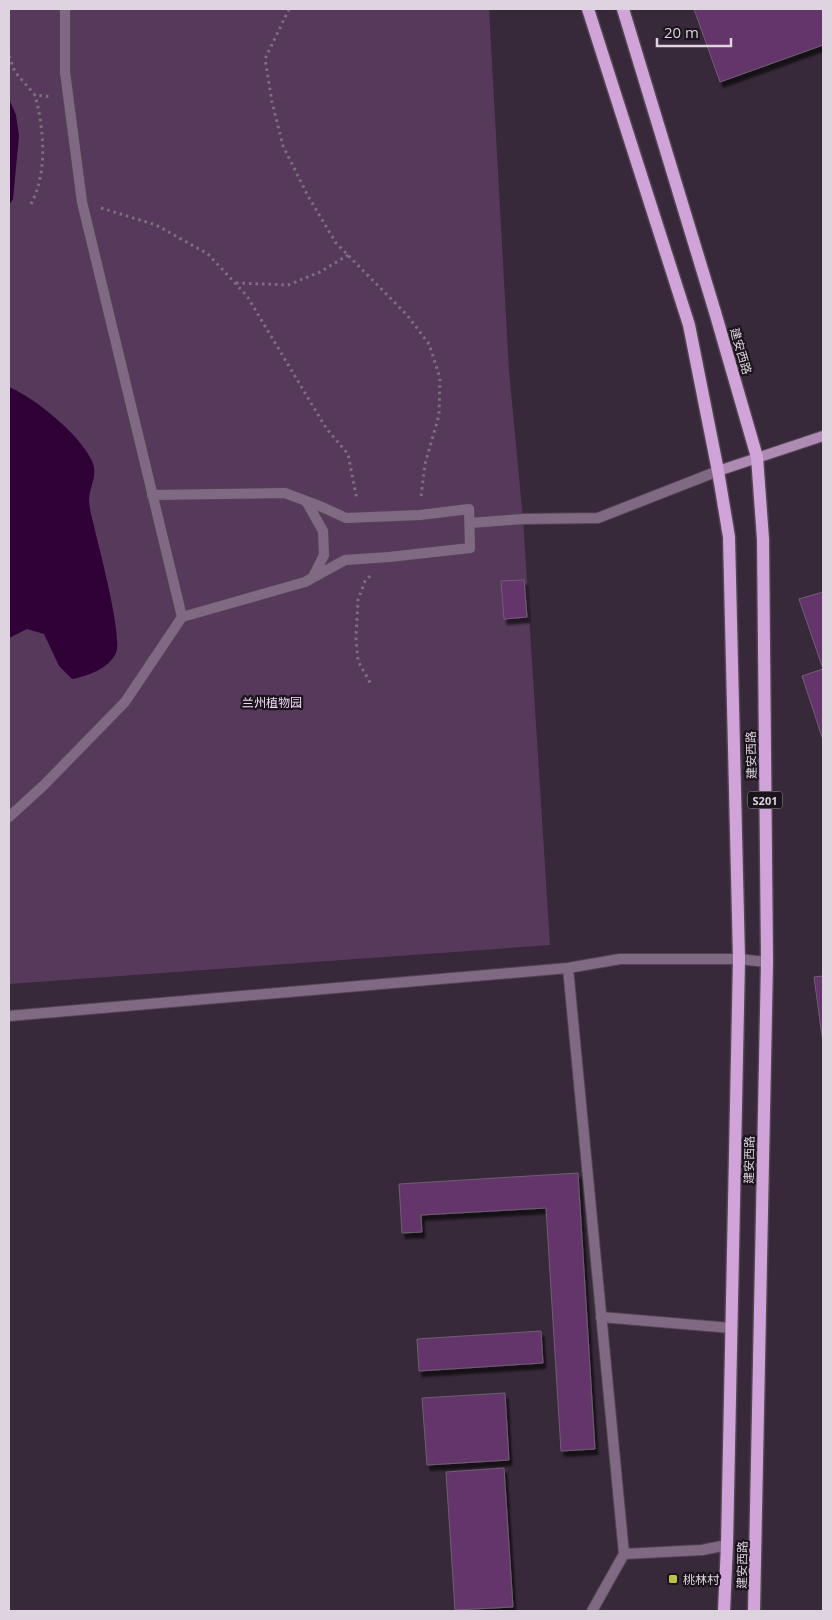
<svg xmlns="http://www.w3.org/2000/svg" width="832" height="1620" font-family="'Open Sans','Noto Sans SC',sans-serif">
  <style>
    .green { fill: #57395c }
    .water { fill: #2f0136 }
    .building { fill: #63346b; stroke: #705f73; filter: url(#shadow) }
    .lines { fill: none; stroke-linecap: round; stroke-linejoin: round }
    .lane-casing { stroke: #534454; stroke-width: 12 }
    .street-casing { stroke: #534454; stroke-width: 12 }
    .secondary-casing { stroke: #534454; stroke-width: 12 }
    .primary-casing { stroke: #534454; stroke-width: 15 }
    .path { stroke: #7d707e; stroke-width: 3; stroke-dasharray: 2.5 4; stroke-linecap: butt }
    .lane { stroke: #806a83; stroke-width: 10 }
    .street { stroke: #806a83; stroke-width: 10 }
    .secondary { stroke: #ad8bb3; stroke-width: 10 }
    .primary { stroke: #d0a4d8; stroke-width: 12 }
    .poi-dot { fill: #bbc044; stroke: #1b141c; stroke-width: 2 }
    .labels { text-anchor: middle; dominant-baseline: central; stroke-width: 4.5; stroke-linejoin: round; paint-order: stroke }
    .shield { fill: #1b141c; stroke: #a49aa4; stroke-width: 1 }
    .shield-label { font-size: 11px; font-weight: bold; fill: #ded4df }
    .street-label { font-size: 12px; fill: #ded4df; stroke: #1b141c }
    .park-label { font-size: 12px; fill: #f4d8f9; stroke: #1b141c }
    .poi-label { font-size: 12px; fill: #ded4df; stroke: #1b141c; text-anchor: start }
  </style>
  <defs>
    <filter id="shadow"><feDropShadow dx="3" dy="5.5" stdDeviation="1" flood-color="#0009"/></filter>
  </defs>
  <rect width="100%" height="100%" fill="#38293a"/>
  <!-- green -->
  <path class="green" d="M9,9H489L509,371L523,519L550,945L9,984Z"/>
  <!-- water -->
  <path class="water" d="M9,99L16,115L19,136L13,199L9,205Z
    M9,387C35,398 78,433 91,459C99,474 90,485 89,499C89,508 92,518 94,526C99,548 123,636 116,653C108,669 88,676 72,679L59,666L44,634L27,629L9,638Z"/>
  <!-- building -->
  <path class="building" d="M694,9H823V45L720,82Z
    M524,580L527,617L504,619L501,581Z
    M823,592V740L802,676L823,669L799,599Z
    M823,976V1043L814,977Z
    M578,1173L595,1449L561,1451L546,1208L421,1215L422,1232L402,1233L399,1184Z
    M541,1331L543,1363L419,1371L417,1339Z
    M505,1393L509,1460L427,1465L422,1398Z
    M504,1468L513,1607L455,1610L446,1472Z"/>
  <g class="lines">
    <defs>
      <path id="lane" d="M523,519L598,518L718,471
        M601,1317L731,1328"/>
      <path id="street" d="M65,9V72L82,202L182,617
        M306,501L323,531L324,555L313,577
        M470,523L523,519
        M9,817L44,785L125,702L182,617L305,582L345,560L389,557L470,548L469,509L420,515L346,518L322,507L285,493L152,495
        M568,968L624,1554
        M9,1016L568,968L620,959H739L767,962
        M592,1611L624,1554L702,1550L727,1545"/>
      <path id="secondary" d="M718,471L823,436"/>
      <path id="primary" d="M588,9L689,325L718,471L729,537L739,959L727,1545L724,1611
        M623,9L715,312L757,457L763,539L767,962L754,1611"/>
    </defs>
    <!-- lane casing -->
    <use href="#lane" class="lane-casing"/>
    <!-- street casing -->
    <use href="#street" class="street-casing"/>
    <!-- secondary casing -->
    <use href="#secondary" class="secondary-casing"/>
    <!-- primary casing -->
    <use href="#primary" class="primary-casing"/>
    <!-- path -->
    <path class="path" d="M289,9L265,59L272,102L283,146L308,196L336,243L407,315L429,344L440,378L439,415L425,464L421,497
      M9,56L15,72L35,95L52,97
      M31,204C48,172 44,129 35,95
      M101,208L156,225L208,254L247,296L326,428L348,454L357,500
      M236,283L288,285L320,272L348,255
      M370,576L365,581L358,600L356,638L358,661L372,686"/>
    <!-- lane -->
    <use href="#lane" class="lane"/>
    <!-- street -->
    <use href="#street" class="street"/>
    <!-- secondary -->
    <use href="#secondary" class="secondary"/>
    <!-- primary -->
    <use href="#primary" class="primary"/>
  </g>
  <!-- markers -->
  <rect class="poi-dot" x="668" y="1574" width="10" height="10" rx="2.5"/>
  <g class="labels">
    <!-- shield labels -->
    <rect class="shield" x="747.5" y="791.5" width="35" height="17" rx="4"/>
    <g class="shield-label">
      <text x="765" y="800">S201</text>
    </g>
    <!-- street labels -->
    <g class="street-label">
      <text transform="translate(741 351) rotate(74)">建安西路</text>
      <text transform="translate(751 755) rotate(-91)">建安西路</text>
      <text transform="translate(749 1160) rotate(-89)">建安西路</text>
      <text transform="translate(742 1565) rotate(-89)">建安西路</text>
    </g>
    <!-- park labels -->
    <g class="park-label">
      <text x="272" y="702">兰州植物园</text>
    </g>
    <!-- poi labels -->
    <g class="poi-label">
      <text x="683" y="1579">桃林村</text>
    </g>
  </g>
  <!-- border -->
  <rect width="832" height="1620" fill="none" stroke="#ded4df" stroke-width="20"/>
  <!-- scale -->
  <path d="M657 38v8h74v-8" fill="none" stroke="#ded4df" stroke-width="2.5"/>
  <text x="664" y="38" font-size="15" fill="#ded4df" stroke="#1b141c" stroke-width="4" paint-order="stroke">20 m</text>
</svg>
